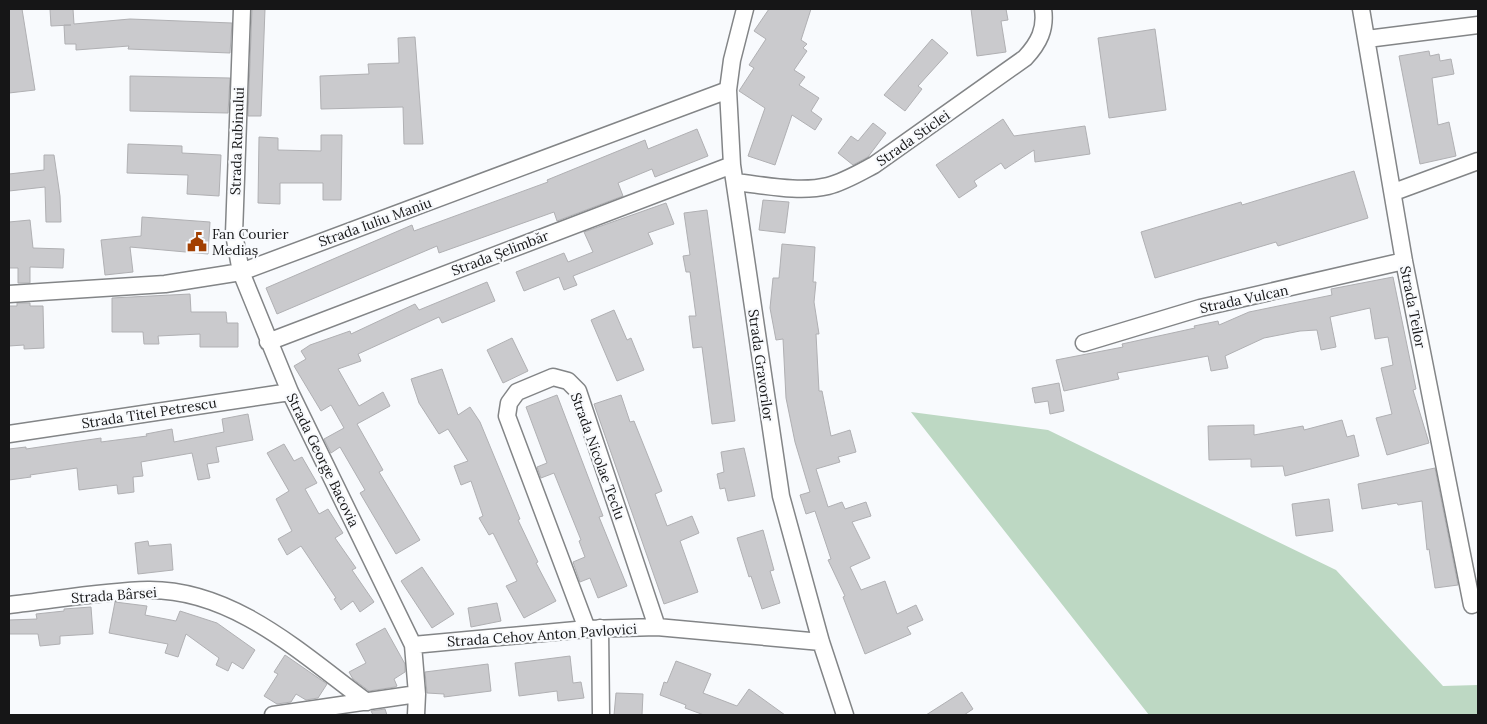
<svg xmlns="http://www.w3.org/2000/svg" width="1487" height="724" font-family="Lora,serif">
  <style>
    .green { fill: #bdd8c3 }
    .building { fill: #cacacd; stroke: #b0b0b3 }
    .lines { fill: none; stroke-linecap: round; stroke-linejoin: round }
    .minor-casing { stroke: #838587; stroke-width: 19 }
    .minor { stroke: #fff; stroke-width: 16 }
    .labels { text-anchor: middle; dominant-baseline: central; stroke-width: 4.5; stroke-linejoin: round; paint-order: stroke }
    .street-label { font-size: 14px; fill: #161617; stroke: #f8fafd }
    .poi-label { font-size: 14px; fill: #161617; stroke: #f8fafd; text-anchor: start }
  </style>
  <rect width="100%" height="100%" fill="#f8fafd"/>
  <!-- green -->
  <path class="green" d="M911,412L1048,430L1336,570L1443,686L1478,685V715H1149Z"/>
  <!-- building -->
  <path class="building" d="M9,9H22L35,90L9,93Z
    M50,9H73L74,24L130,19L232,23L230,53L128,49L129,46L76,50V44H65L64,25H71L51,26Z
    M252,9H265L261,116H248Z
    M769,9H811L801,40L807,44L803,48L807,51L794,70L805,77L799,85L819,98L811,111L822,119L815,130L792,115L775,165L748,156L765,108L739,91L754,68L749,65L766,39L754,31Z
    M971,9H1006L1008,20L1001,21L1006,52L977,56Z
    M1155,29L1166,110L1109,118L1098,38Z
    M415,37L423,144H404L403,107L321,109L320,76L369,74L368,64L399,63L398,38Z
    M932,39L948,53L918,86L922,89L905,111L884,95Z
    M1429,51L1430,56L1439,54L1440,61L1451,59L1454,74L1432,78L1438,125L1449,122L1456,156L1420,164L1399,56Z
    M130,76L230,78L228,113L130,111Z
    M1003,119L1014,136L1085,126L1090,154L1035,162L1034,150L1005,169L1001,163L974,181L977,186L959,198L936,165Z
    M873,123L886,133L868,157L853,165L838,153L851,136L858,141Z
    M697,129L708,156L655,177L652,169L618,183L623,196L557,221L554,212L439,253L437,246L277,314L266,288L412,225L414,231L548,182L547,180L645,140L648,149Z
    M321,135H342L341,200H323V183H280V204L258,203L259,137L278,138V150L321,151Z
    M128,144L182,146V153L221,155L219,196L187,194L188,175L127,173Z
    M44,155H54L60,196L61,222H46L45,187L9,191V174L44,170Z
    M1354,171L1368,218L1278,246L1276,242L1155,278L1141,232L1241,202L1242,205Z
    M763,200L789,202L785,233L759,230Z
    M666,203L674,224L648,233L653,244L573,276L577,285L564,290L559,277L524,291L516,272L564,253L568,262L593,252L584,232Z
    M707,210L735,421L712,424L702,347L693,348L689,316H696L690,272H686L683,256L690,255L684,213Z
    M142,217L210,222L208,254L130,247L133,272L105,275L101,240L141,236Z
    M30,220L33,248L64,249L63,268L30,267V283H18V268H9V222Z
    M782,244L815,247L813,282H816L814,302L819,334H816L819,391H822L831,436L850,430L856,452L838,457L840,462L816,469L828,507L842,502L845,509L866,502L871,516L852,522L870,558L850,567L861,590L885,581L897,614L916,605L923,620L907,627L911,634L865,654L843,597L845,596L828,560L831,559L815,511L806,514L800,495L810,492L795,442L786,398L783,339L776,340L770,308L773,278H779Z
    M1393,277L1416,389L1413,390L1429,443L1387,455L1376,418L1392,414L1381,368L1393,365L1388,337L1375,339L1370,308L1330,317L1336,347L1321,350L1317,330L1300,331L1264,338L1225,356L1228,368L1211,371L1208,356L1117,373L1119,379L1064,391L1056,360L1123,347L1122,344L1195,328L1194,326L1218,321L1219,325L1249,312L1332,295L1331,289Z
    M487,282L495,301L442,323L439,317L358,354L361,361L338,369L359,406L383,392L390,406L357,424L383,470L379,472L420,540L396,554L360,493L365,490L340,447L331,453L324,439L344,428L331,405L321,411L294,366L306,359L301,351L310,345L350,331L351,334L415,304L419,310Z
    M190,294L191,312H226L227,323H238V347H200V334L158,336L159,344H144L143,332H112V298Z
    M17,303H30V306H43L44,348L24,349V345L9,346V306H17Z
    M614,310L627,340L631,338L644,370L617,381L591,320Z
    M512,338L528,371L503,383L487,350Z
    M442,369L458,415L470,407L480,422L520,519L518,520L538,562L536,563L556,601L524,618L506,586L517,581L493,533L489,535L479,518L483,516L471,481L461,485L454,466L468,461L448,429L439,434L419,403L411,379Z
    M1059,383L1064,411L1050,414L1048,401L1035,403L1032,388Z
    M557,395L603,516L599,517L627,586L598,598L590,578L580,582L573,562L585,557L579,541L581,540L554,473L541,478L537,467L547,463L526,407Z
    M621,395L630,422L634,421L662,491L655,494L667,526L692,516L699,533L680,541L698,592L664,604L594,404Z
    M248,414L253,440L216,447L219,462L207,464L210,478L198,480L192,453L141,462L143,476L133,477L134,492L118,494L117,485L79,490L77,468L30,475L31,477L9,480V449L26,447V449L101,438V442L147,436L146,434L172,429L174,442L224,432L222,419Z
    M1342,420L1347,437L1354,435L1359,456L1285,476L1283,466L1251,467V459L1209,460L1208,426L1254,425V435L1303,426L1304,430Z
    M284,444L294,461L302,457L317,483L305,489L319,514L328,509L343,533L335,538L356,568L352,570L374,602L360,612L353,601L341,610L334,599L336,598L301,546L287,555L278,539L292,531L276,499L289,491L267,453Z
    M744,448L755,496L728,501L725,488L720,489L717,474L724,472L721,452Z
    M1435,468L1458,585L1435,588L1429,549L1427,550L1422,501L1398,505L1397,503L1362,509L1358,484Z
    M1329,499L1333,531L1296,536L1292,504Z
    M763,530L774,570L770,571L780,603L762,609L751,576L749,577L737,538Z
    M148,541L149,546L171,544L173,570L138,574L135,543Z
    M422,567L454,614L432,628L401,581Z
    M115,602L147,606L145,615L176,621L180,611L217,623L255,650L243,669L232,662L228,671L216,665L219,658L186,634L178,657L165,653L168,644L109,633Z
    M497,603L501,621L471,627L468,608Z
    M91,607L93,634L60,636V644L40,646L38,634H9V620L37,619L36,614L64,611V609Z
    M385,628L405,664V672L394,679L397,686L395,687L369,691L353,679L349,672L366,663L356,644Z
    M285,655L327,684L318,698L306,700L296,694L291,702L277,704L264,696L278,674L274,672Z
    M570,656L573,683L581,682L584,698L558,701L557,691L519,696L515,663Z
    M676,661L711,674L703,693L737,706L749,689L785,715H704L685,708L686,705L660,695L664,682L667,683Z
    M488,664L491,691L444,697V694L427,693L425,672Z
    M962,692L973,709L964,715H926Z
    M616,693L643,694L642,715H614Z
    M385,709L387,715H373L371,711Z"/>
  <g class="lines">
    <defs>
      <path id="minor" d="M242,9L234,234L241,272L290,392L413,645L417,694L416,715
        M745,9L732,60L728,90L732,165L781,496L821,642L845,715
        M1361,9L1404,261L1472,605
        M1367,39L1478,25
        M735,182C764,185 799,193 828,186C844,182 859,173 874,165L1025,58C1039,43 1046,29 1043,9
        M1394,192L1478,161
        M9,294L165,284L241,272L728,90
        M268,342L732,165
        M1084,343L1200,308L1404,261
        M9,434L290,392
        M9,605C54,600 104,591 148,590C234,589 303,655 367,702
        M600,628L601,715
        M587,629L507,416L509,403L517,392L553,377L568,381L578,391L657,627
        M413,645L587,629L657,627L821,642
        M273,715L417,694"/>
    </defs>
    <!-- minor casing -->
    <use href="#minor" class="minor-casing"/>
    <!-- minor -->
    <use href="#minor" class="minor"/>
  </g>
  <!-- icons -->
  <defs>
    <symbol id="civic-bare" viewBox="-9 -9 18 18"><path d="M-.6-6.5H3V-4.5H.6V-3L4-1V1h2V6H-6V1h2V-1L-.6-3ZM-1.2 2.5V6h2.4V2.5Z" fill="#a24002" stroke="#f8fafd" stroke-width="2.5" paint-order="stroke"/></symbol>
  </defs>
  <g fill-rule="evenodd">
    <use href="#civic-bare" x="183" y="228" width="28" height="28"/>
  </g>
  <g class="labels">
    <!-- street labels -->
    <g class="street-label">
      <text transform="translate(913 138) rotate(-35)">Strada Sticlei</text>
      <text transform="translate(237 141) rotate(-88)">Strada Rubinului</text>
      <text transform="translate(375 222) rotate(-20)">Strada Iuliu Maniu</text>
      <text transform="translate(500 253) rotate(-21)">Strada Șelimbăr</text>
      <text transform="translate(1244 299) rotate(-12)">Strada Vulcan</text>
      <text transform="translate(1413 307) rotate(79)">Strada Teilor</text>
      <text transform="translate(761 365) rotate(82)">Strada Gravorilor</text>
      <text transform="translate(149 413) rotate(-9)">Strada Titel Petrescu</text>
      <text transform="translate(598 456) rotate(70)">Strada Nicolae Teclu</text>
      <text transform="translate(323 460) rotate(64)">Strada George Bacovia</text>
      <text transform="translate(114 595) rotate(-4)">Strada Bârsei</text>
      <text transform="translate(542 635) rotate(-4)">Strada Cehov Anton Pavlovici</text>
    </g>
    <!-- poi labels -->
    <g class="poi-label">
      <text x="212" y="234">Fan Courier<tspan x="212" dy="16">Mediaș</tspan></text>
    </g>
  </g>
  <!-- border -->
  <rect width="1487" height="724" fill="none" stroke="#161617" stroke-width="20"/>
</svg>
